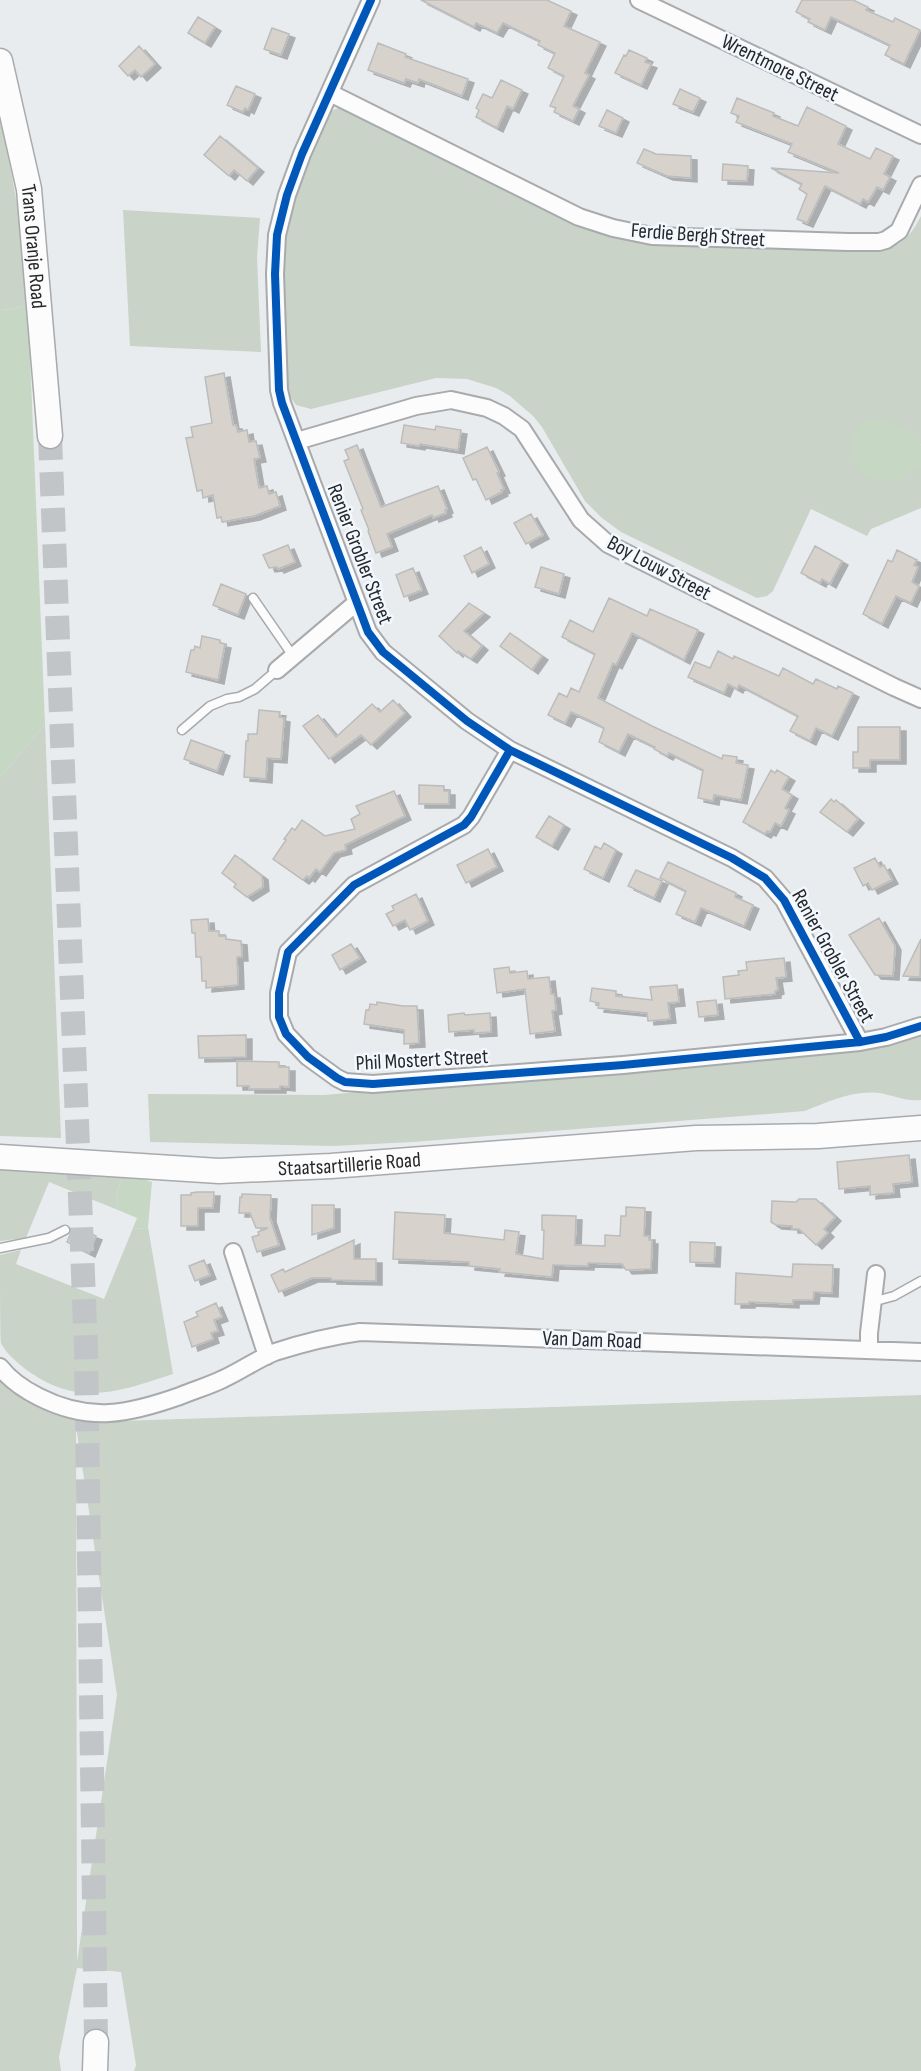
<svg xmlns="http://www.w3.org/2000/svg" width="921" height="2071" font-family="'Sofia Sans Condensed',sans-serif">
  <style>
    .green { fill: #c9d3c8; fill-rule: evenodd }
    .forest { fill: #c6d7c3 }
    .building { fill: #d8d2cd; stroke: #bbbcbc; stroke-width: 1.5; filter: url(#shadow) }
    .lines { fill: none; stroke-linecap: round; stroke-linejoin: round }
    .secondary-tunnel { stroke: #c2c5c8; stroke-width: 24; stroke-dasharray: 24 12; stroke-linecap: butt }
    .lane-casing { stroke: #a8aaac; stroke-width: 11 }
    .street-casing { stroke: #a8aaac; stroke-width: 20 }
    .secondary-casing { stroke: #a8aaac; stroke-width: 27 }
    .lane { stroke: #fcfcfd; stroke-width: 8 }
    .street { stroke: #fcfcfd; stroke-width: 16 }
    .secondary { stroke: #fcfcfd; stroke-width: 24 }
    .cycleway-casing { stroke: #f3f8ff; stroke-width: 11 }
    .cycleway { stroke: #0057b8; stroke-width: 8 }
    .labels { text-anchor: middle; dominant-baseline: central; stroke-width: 5; stroke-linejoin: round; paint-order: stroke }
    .street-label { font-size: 21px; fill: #26282a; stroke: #f3f8ff }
  </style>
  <defs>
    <filter id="shadow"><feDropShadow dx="6" dy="4" stdDeviation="0" flood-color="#0004"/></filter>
  </defs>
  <rect width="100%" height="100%" fill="#e9ecef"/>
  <!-- green -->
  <path class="green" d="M341,107L583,226L618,238L665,245L879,251C902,247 911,235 921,216V445L918,443L896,481L914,469L921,470V508L871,529L867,536L811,509L773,591L767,596L757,598L621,532L602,518L585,501L542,427L533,416L510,396L496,388L467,379L436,378L311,409L296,405L288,394L285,351V231L293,199L327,115L331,111Z
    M0,112L21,225L28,306L24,305L12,309L0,310Z
    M123,210L260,218L257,257L261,352L130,346Z
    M45,724L61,1138L0,1136V776L5,772Z
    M921,1035V1100C906,1102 893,1095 879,1093C852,1090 828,1102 805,1111L413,1142L333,1146L150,1142L148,1094L323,1095L577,1075L667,1069L875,1049L891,1045Z
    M0,1167L48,1169L122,1178L116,1195L118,1210L49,1182L26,1238L0,1241Z
    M148,1227L173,1374C121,1391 80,1407 31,1373C20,1365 7,1355 1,1343C0,1336 0,1269 0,1255L21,1250L16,1264L104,1299L133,1228L140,1229Z
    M0,1379C19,1399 49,1417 77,1420C91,1422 106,1421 120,1421L921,1395V2071H134L136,2065L121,1972L77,1968L59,2057L61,2071H0ZM76,1426L117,1695L77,1962Z"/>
  <!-- forest -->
  <path class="forest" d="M24,305L28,306L45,724L5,772L0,776V310L12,309Z
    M883,419L906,430L921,445V470C909,469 906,477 896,481C892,482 882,481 878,480C851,475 840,431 869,420C872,419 879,419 883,419Z
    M122,1178H140L152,1182L148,1227L140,1229L133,1228L137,1218L118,1210L116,1195Z"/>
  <!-- building -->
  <path class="building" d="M421,0H547L571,11L564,26L600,42L585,73L589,75L573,106L579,109L573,121L554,112L556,108L550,106L564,76L548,68L555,53L538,45L540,41L503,23L497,33L476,23L474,27Z
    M802,0H853L868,7L866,10L893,22L895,18L920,30L904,64L885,55L890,45L831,17L825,30L808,22L810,19L796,12Z
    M198,17L215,27L205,43L188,33Z
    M272,28L289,34L281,55L264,49Z
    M378,43L406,54L405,57L468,79L462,96L419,79L418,83L406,79L404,83L368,70Z
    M139,46L155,64L141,77L135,70L128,76L119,66Z
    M629,50L647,58L645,62L651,64L641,85L615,73L624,55L626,56Z
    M501,80L522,90L513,109L507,106L497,128L476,117L479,110L476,108L483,94L492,98Z
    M236,86L255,94L248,110L245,108L243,112L227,105Z
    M680,89L700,98L693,112L673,104Z
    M737,98L774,113L773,116L798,126L807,107L846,126L838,144L870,159L876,148L893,156L884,174L890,177L883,190L877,187L868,202L863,199L860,204L825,186L807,223L797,219L807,194L799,189L802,184L771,168L839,173L788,152L792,144L736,122L739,116L731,113Z
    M607,110L623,118L616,133L599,126Z
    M220,136L258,168L247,181L234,170L229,176L204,155Z
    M644,149L656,154L691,156V178L667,176L637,163Z
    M723,164L748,166L747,181L722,180Z
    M224,373L233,425H236L238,432L247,430L249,442L256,441L260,458L254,459L259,488L267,486L269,494L276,492L280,506L254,516L222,522L221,517L217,518L213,495L203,498L202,490L197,491L186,438L193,437L191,427L212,423L205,377Z
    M404,425L435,430L436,426L461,430L458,450L420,444L419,446L401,443Z
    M357,445L381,507L438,486L447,509L445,510L446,513L433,518L432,515L387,534L392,547L376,553L368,531L369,530L361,510L363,509L344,461L349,459L345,450Z
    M487,447L499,472L497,473L504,489L501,490L502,492L486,500L476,479L473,480L463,458Z
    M531,514L543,535L526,544L514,523Z
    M288,545L295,562L278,569L277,567L269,568L263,555Z
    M815,546L842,561L830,584L822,579L820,583L801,573Z
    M481,547L489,564L472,573L464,556Z
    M897,550L917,560L914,565L918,567L912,582L919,586L911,603L896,596L882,624L863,614L888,560L892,562Z
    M541,567L564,574L559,594L535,587Z
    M413,568L422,590L404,597L396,575Z
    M221,584L246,594L238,615L213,605Z
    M609,598L647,616L650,609L698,630L684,660L632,633L616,665L613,663L598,698L652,726L722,759L723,755L737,757L736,763L748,765L741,800L714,795L713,801L698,798L703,770L669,753L667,756L654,749L655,747L628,734L619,752L599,742L604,728L595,723L571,712L565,723L548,715L559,693L567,697L571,688L579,692L595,654L562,637L570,620L593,632Z
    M469,603L484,613L464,631L482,646L471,659L458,651L457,653L439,636Z
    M510,633L542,656L532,670L500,646Z
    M202,636L220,640V643L225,644L218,680L186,672L191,650H194L195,646L200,648Z
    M718,651L733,659L734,656L779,676L783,668L813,684L816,679L837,689L838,686L853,693L832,736L816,728L810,741L790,731L798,716L739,685L737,689L728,684L724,693L688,677L695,662L710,668Z
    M393,700L405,713L371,745L361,735L329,759L303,726L318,715L336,737L372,704L380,712Z
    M259,710L280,712L279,717L284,718L281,759L267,758L266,779L244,777L246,741H248V734H257Z
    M858,727H900V760H870V768H853V752H858Z
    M191,740L224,752L217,771L184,759Z
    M771,770L775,773L777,770L789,777L782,789L792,795L785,808L789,810L781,826L775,823L770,832L767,831L765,834L743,822Z
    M419,785L444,786V791H449V804H419Z
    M394,791L405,816L345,845L346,850L334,853L320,872L316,869L309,878L307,876L303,880L273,859L286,840L284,839L292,828L295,830L302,820L325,836L355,829L351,819L360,814L356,806Z
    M831,799L834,802L836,800L858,819L847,832L820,812Z
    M549,816L564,825L552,846L536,837Z
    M604,843L616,850L603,878L584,869L595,846L601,849Z
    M488,849L497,867L466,883L457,865Z
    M235,855L262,876L263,887L247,897L234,887L236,884L222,873Z
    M875,858L880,867L884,865L892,880L872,890L868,883L863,886L854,868Z
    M668,862L736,893L735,897L753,905L744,926L701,908L695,922L676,914L686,891L660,878Z
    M636,870L662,881L654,898L628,886Z
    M416,894L428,921L410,930L405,920L393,926L386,914L394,910L392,906Z
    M879,918L895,946L893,976L875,975L849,935Z
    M208,919L209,931H219V936H226V939L241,941L242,957H237L238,985L206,988V981H202L201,957H196L195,933H192L191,920Z
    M921,939L920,977L903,976Z
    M351,944L360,958L340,970L332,955Z
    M784,958L786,977L776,978L778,990L775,991V994L725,999L723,977L739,975L738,971L747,970L746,962Z
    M509,967L510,973L527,971L528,979L549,977L551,994H554L556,1010L552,1011L555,1031L530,1034L525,989L497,993L494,969Z
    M677,985L679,1002L668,1003L670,1019L648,1021L647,1013L598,1008L599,1003L590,1001L592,988L616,991V996L652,1000L650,987Z
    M716,1000L718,1015L699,1017L697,1002Z
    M377,1002L403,1006H417L419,1043L404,1044V1030L364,1024L366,1010H369L370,1004L377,1005Z
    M464,1013L465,1015L490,1013L491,1032L474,1033V1030L449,1032L448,1015Z
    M246,1035V1057L199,1058L198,1036Z
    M237,1061L279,1062V1067H289V1087L280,1086V1089H249V1086H237Z
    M909,1155L912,1182L893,1184L894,1193L870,1195V1186L839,1189L837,1162Z
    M214,1192L213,1208H198V1226H181V1195H191V1193L197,1192Z
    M242,1194L271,1195L270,1218L279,1245L257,1252L252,1237L259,1235L258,1232L268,1228H256L250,1213H239L240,1197H242Z
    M799,1199H816L835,1217L824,1229L828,1233L816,1245L799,1229H792V1226L776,1225L771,1222L772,1201L796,1202Z
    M312,1205H334V1228L312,1235Z
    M626,1207L645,1208L644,1236H649V1240H652L651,1269L626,1270L622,1264L588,1263V1266L553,1265L552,1277L499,1272L500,1269L469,1266V1262L393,1259L395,1212L445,1215L444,1233L504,1240L505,1230L519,1232L516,1254L543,1259L544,1230H542V1215L576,1216L575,1245L605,1246V1235L620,1236L621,1216H626Z
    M74,1232H86L96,1236L89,1253L67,1242L70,1235Z
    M354,1240V1259H376V1281L331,1280V1278H312L279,1292L271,1275L283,1269L285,1272Z
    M690,1242L715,1243L714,1263L690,1262Z
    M204,1260L210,1275L195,1281L189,1266Z
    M793,1264L833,1265L832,1293L814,1292L813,1300H793V1304L749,1302V1304H735L736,1273L792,1277Z
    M216,1303L222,1317L214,1320L218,1331L211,1333L213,1339L192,1347L184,1322L198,1316L196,1312Z"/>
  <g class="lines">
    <!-- secondary-tunnel -->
    <path class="secondary-tunnel" d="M50,436L86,1350L96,2042"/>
    <defs>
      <path id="lane" d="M253,598L293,656
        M182,730L210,706L227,699L239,697L255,689L277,670
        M0,1248L49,1238L65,1230
        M872,1302L894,1296L921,1281"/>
      <path id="street" d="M371,0L302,154L287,195L277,235L275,274L279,390L282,403L368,632L383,652L405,670L467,721L510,750L732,858L765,878L784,900L860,1042
        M639,0L921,135
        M330,93L579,217L613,228L652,236L848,242H879L886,240L899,231L921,185
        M297,441L416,406L451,400L487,408L504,416L522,429L581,520L608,544L894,687L921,699
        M277,670L356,603
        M510,750L471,817L464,825L354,885L288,952L279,993V1017L286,1034L308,1057L337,1078L345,1082L373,1084L623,1065L860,1042L886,1037L921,1026
        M233,1252L267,1356
        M869,1349V1333L876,1274
        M0,1367C10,1380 25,1390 39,1397C90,1423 129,1414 180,1396C194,1390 209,1386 223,1379C241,1371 257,1359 275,1352C303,1343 331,1336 360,1332L921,1352"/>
      <g id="secondary">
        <path id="s1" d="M0,61L29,189L50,436"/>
        <path id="s2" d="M0,1157L219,1171L331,1166L696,1138L818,1136L921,1128"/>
        <path d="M95,2071L96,2042"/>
      </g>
    </defs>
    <!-- lane casing -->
    <use href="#lane" class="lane-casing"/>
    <!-- street casing -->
    <use href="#street" class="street-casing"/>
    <!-- secondary casing -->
    <use href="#secondary" class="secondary-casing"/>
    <!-- lane -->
    <use href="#lane" class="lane"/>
    <!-- street -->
    <use href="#street" class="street"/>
    <!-- secondary -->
    <use href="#secondary" class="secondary"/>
    <defs>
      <path id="cycleway" d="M371,0L302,154L287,195L277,235L275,274L279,390L282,403L368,632L383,652L405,670L467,721L510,750L732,858L765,878L784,900L860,1042
        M510,750L471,817L464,825L354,885L288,952L279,993V1017L286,1034L308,1057L337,1078L345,1082L373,1084L623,1065L860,1042L886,1037L921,1026"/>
    </defs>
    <!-- cycleway casing -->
    <use href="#cycleway" class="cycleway-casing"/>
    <!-- cycleway -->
    <use href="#cycleway" class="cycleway"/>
  </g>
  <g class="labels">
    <!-- street labels -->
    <g class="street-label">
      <text transform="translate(780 68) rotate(26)">Wrentmore Street</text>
      <text transform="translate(698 235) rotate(4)">Ferdie Bergh Street</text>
      <text stroke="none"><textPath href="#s1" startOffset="189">Trans Oranje Road</textPath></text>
      <text transform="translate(360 554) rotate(69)">Renier Grobler Street</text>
      <text transform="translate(659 568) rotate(28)">Boy Louw Street</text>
      <text transform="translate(833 956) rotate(61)">Renier Grobler Street</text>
      <text transform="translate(422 1060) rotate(-3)">Phil Mostert Street</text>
      <text stroke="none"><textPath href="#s2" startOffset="350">Staatsartillerie Road</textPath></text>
      <text transform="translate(592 1340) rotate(2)">Van Dam Road</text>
    </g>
  </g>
</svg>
